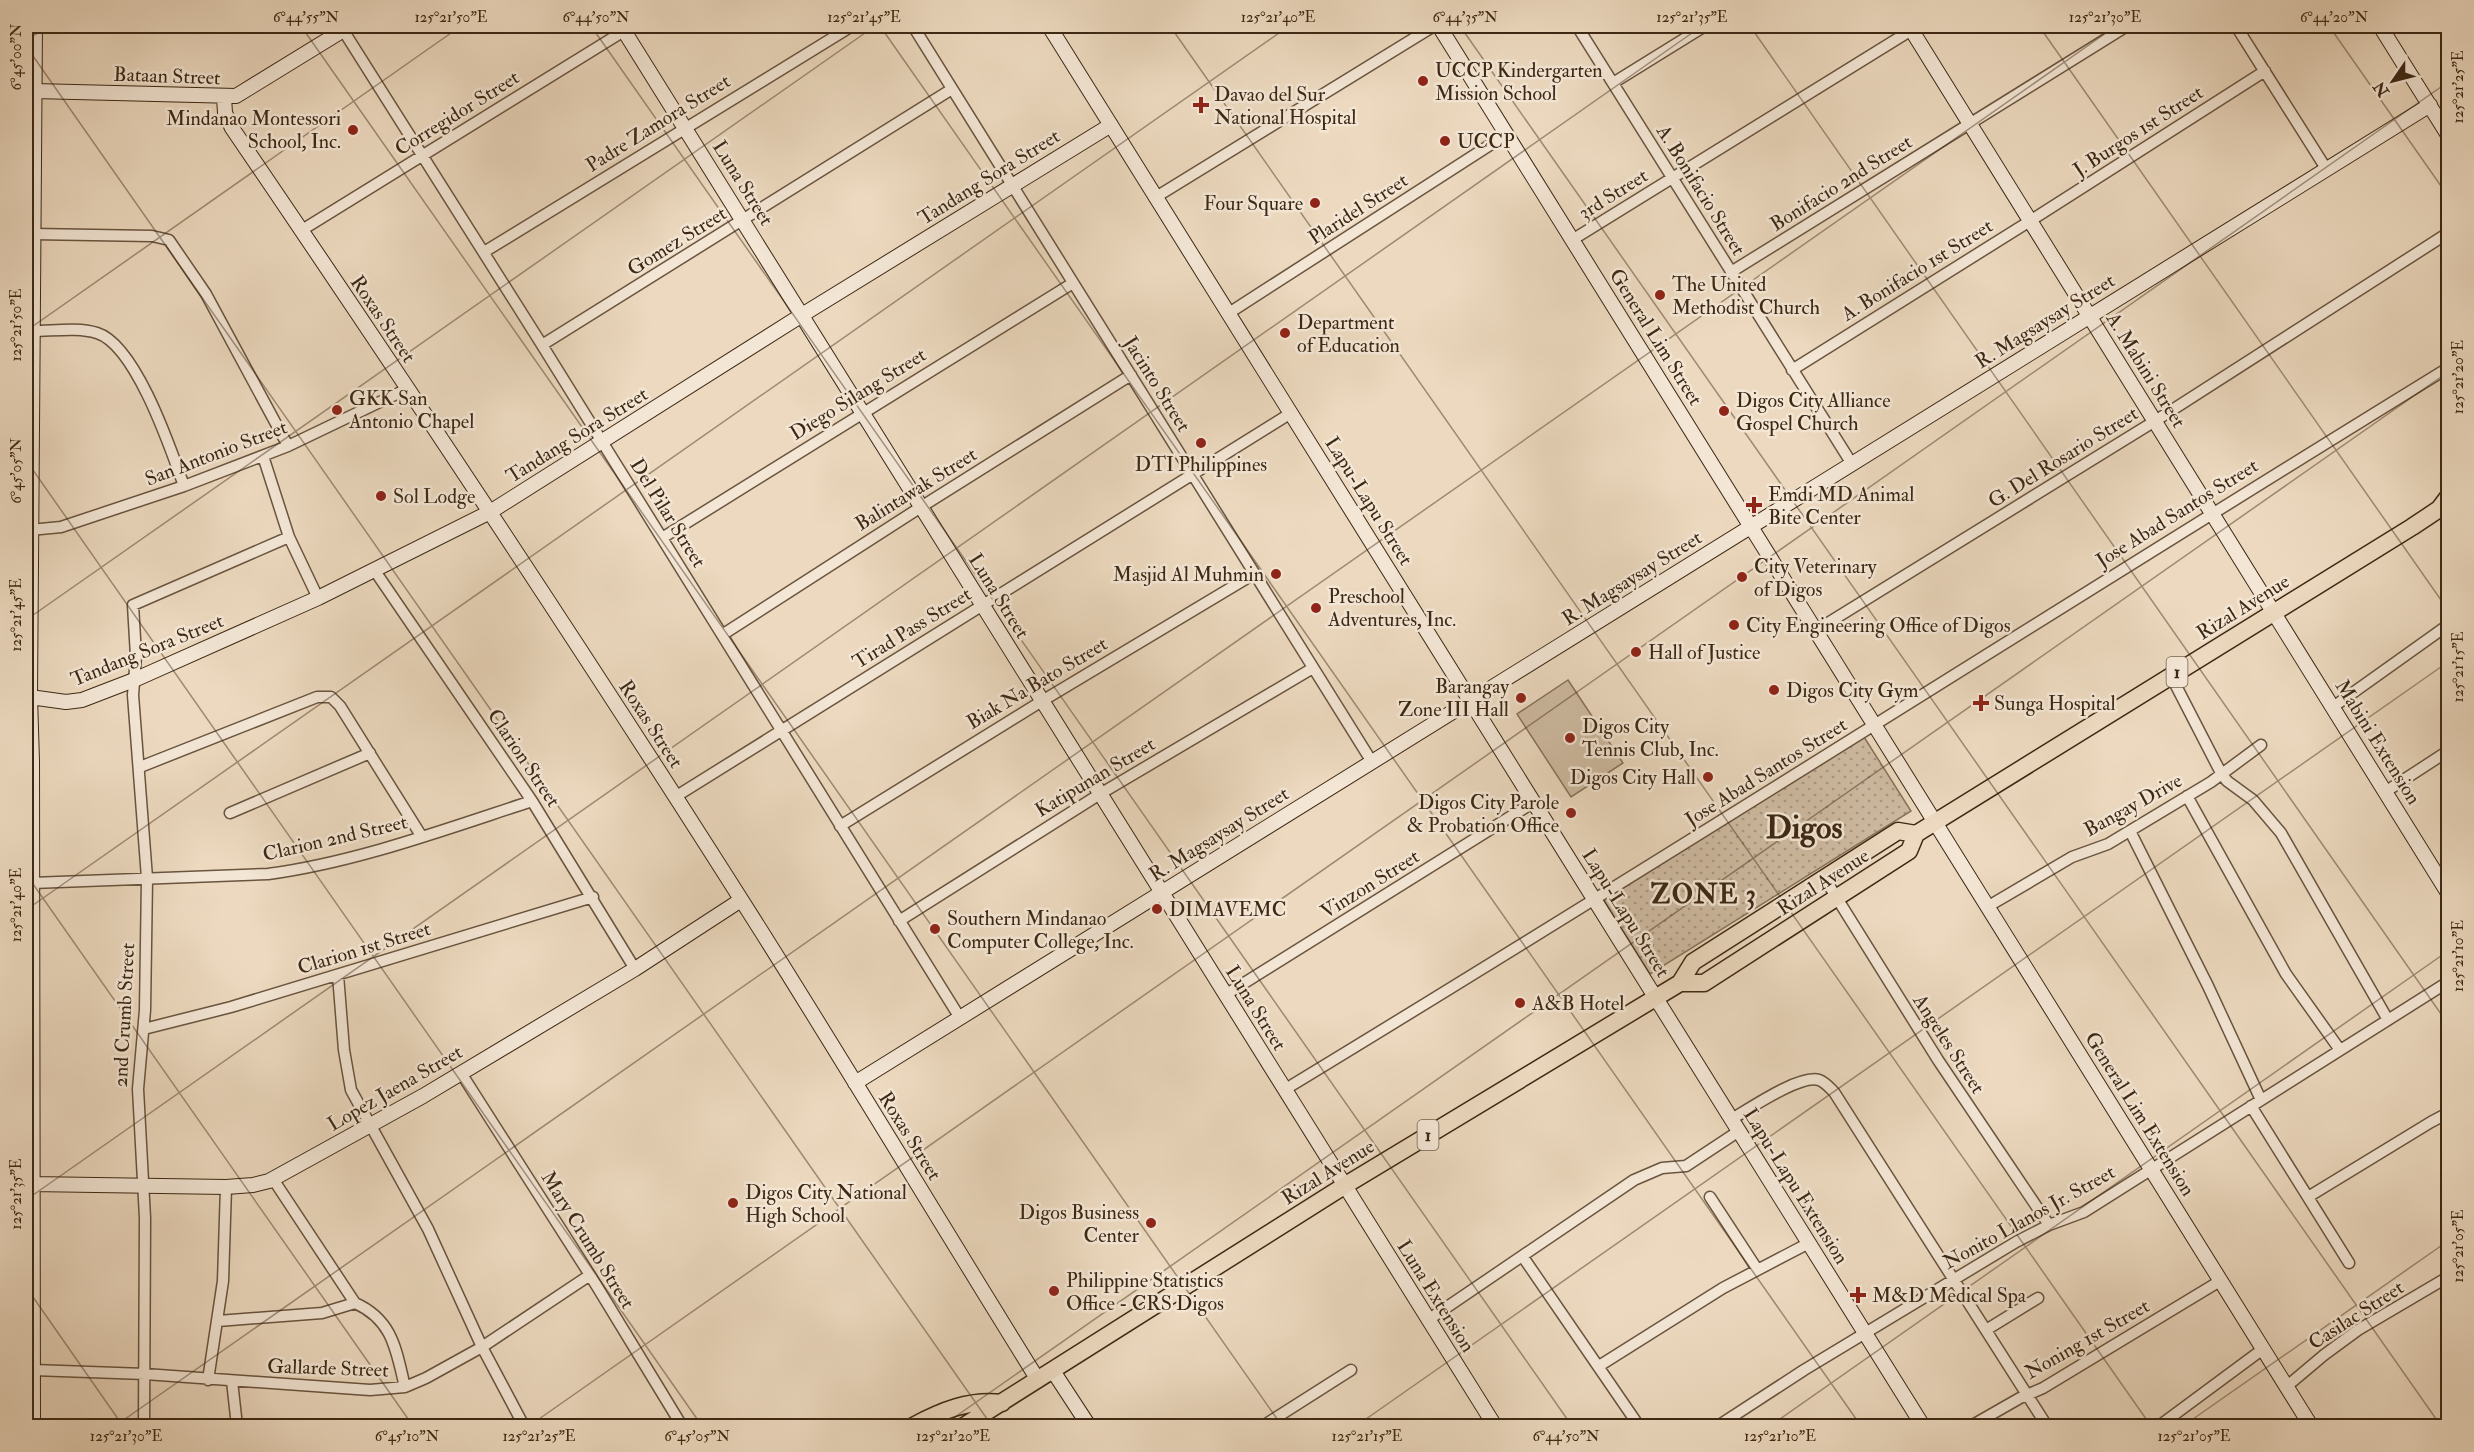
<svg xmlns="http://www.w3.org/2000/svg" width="2474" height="1452" font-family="'IM FELL Double Pica',serif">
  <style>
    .grass { fill: #cebba2; stroke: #86725b; stroke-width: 1.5 }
    .park { fill: url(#park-dots); stroke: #86725b; stroke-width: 1.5 }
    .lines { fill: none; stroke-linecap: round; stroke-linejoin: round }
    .street-casing { stroke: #69543f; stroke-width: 13 }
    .secondary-casing { stroke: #3d2814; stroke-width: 16 }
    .primary-casing { stroke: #3d2814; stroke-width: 19 }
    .street { stroke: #f3e6d5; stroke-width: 10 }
    .secondary { stroke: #f3e6d5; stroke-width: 14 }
    .primary { stroke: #ecd9bf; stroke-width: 16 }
    .ticks { fill: none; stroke: #3d2814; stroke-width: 1.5; stroke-opacity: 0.45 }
    .poi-dot { fill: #8f2418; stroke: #f3e6d5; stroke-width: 2 }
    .labels { text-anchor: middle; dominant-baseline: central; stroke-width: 5; stroke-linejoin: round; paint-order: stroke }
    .shield { fill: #f3e6d5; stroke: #74614e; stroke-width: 1.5 }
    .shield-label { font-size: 18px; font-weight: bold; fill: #3d2814 }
    .poi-label { font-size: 20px; fill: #3d2814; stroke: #f3e6d5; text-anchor: start }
    .street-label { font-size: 20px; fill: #3d2814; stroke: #f3e6d5 }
    .district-label { font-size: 26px; font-weight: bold; letter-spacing: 1.5px; fill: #3d2814; stroke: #f3e6d5 }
    .town-label { font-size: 32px; font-weight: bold; fill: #3d2814; stroke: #f3e6d5 }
    .neatline { fill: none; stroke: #3d2814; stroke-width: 2 }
    .ticks-label { font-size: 15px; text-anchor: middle; fill: #3d2814 }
  </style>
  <defs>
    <pattern id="park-dots" width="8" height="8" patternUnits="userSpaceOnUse" patternTransform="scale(1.5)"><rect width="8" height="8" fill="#cebba2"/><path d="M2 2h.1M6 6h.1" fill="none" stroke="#a89883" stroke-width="1.8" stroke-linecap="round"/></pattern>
  </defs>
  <rect width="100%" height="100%" fill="#ecd9bf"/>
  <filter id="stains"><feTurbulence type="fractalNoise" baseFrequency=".00333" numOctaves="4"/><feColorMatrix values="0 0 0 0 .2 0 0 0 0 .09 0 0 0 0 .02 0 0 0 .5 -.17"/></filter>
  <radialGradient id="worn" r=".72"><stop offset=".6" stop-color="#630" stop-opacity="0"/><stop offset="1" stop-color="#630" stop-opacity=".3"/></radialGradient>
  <!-- grass -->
  <path class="grass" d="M1568,680L1623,763L1571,797L1517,714Z"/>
  <!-- park -->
  <path class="park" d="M1864,737L1911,811L1650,974L1604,900Z"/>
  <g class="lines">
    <defs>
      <path id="street" d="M913,26L1372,762
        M1577,26L1852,464
        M2236,26L2327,170
        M343,30L542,345L960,1018
        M1613,83L1705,26
        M1156,197L1434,26
        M302,230L632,26
        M33,234L152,236L169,240L206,294L288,446
        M1572,240L1918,26
        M484,252L852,26
        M1731,272L2127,26
        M1229,313L1507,134
        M33,331C53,331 78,327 97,333C136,345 171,450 184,486
        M542,345L952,89
        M1792,370L2030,221L2265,71
        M263,456L289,537L318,598
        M30,530L61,527L184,486L288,446L407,389
        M662,538L1073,283
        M375,571L532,801L635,969
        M1815,631L2155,421L2448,233
        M722,635L921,507L1131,375
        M2171,676L2221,773L2227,781L2253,800L2281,833L2388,1020
        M2333,707L2448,625
        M140,767L317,697H331L340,706L422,837
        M2385,792L2448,751
        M2187,796L2286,974L2340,1050
        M675,797L1291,413
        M230,813L370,753
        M840,826L1042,701L1254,574
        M2130,831L2208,986L2261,1100
        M1825,879L1938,1060L2049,1225
        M32,883L268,874C357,862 446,829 532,801
        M1987,907L2072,857L2108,844L2211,782L2261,745
        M899,921L1100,794L1313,668
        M338,975L344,1050L351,1090L428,1229L482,1347L524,1426
        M1225,995L1534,802
        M144,1029L231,1007L593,897
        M461,1073L590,1275L682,1426
        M1284,1090C1675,853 2059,607 2448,368
        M2251,1106L2349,1263
        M1732,1119C1749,1109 1800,1074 1819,1080C1825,1082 1830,1088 1834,1092L2047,1426
        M273,1179L355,1303C393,1320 396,1350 405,1387
        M1710,1197L1757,1269
        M2308,1197L2431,1122L2448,1113
        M1523,1257L1639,1426
        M1428,1320L1634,1180L1662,1168L1686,1166L1739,1131
        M218,1321L322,1313L355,1303
        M1986,1330L2038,1298
        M1599,1366L1723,1288L1809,1243
        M33,1370L145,1374L370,1390L405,1387L426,1378L482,1347L590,1275
        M208,1380L223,1281L226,1187
        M232,1381L237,1426
        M2286,1387L2324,1355L2358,1330L2448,1277
        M144,1426L145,1218L138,1089L145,1010L147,878L133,695L136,656L133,605L289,537
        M1263,1426L1351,1370
        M1718,1426L1804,1370L2016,1242L2049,1225L2084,1212L2448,982
        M1971,1426L2020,1398L2043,1388L2220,1281
        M2159,1426L2263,1349"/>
      <path id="secondary" d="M621,26L1495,1426
        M1049,26L1923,1426
        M1439,26L2311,1426
        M1909,26L2448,893
        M2380,26L2448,135
        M34,91L236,96L350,26
        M224,97L225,113L232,128C413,394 591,662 763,934C856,1082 946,1232 1038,1380
        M30,697L66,702L82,700L134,680L318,598L490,512L802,315L1111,125
        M855,1083L2430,105
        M31,1184L226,1187L253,1185L269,1181L423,1096L635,969L741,900
        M1053,1371L1089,1426
        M33,1426L32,761L30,697L35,26"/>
      <path id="primary" d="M1680,983H1704L1909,851L1916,834L2412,527L2439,509L2448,497
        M913,1426C941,1411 969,1399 1002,1403
        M964,1426L1344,1186L1680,983L1693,962L1898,831L1916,834"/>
    </defs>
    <!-- street casing -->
    <use href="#street" class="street-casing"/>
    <!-- secondary casing -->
    <use href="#secondary" class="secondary-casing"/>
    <!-- primary casing -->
    <use href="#primary" class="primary-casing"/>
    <!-- street -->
    <use href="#street" class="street"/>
    <!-- secondary -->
    <use href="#secondary" class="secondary"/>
    <!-- primary -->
    <use href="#primary" class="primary"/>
  </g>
  <!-- ticks -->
  <path class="ticks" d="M301,26L1282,1426M591,26L1572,1426M880,26L1861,1426M1170,26L2151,1426M1460,26L2441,1426M1750,26L2448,1024M2039,26L2448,610M2329,26L2448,196M26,41L48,26M26,46L992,1426M26,331L461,26M26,460L702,1426M26,620L875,26M26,874L413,1426M26,910L1289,26M26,1200L1702,26M26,1287L123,1426M115,1426L2116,26M529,1426L2448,82M942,1426L2448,372M1356,1426L2448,662M1770,1426L2448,951M2183,1426L2448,1241"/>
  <!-- markers -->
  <g class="poi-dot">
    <circle cx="1423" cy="81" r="6"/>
    <path d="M1198 96h6v6h6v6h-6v6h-6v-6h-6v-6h6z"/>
    <circle cx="353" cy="130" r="6"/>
    <circle cx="1445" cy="141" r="6"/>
    <circle cx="1315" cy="203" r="6"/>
    <circle cx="1660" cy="295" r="6"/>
    <circle cx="1285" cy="333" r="6"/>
    <circle cx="337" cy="410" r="6"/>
    <circle cx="1724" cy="411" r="6"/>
    <circle cx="1201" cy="443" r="6"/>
    <circle cx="381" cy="496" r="6"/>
    <path d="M1751 496h6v6h6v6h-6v6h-6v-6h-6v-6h6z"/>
    <circle cx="1276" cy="574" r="6"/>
    <circle cx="1742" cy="577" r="6"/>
    <circle cx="1316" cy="608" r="6"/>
    <circle cx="1734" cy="625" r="6"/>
    <circle cx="1636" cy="652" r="6"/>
    <circle cx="1774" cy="690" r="6"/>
    <circle cx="1521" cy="698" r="6"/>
    <path d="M1978 694h6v6h6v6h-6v6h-6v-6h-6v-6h6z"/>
    <circle cx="1570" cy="738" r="6"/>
    <circle cx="1708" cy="777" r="6"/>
    <circle cx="1571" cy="813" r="6"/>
    <circle cx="1157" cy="909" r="6"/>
    <circle cx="935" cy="929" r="6"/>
    <circle cx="1520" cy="1003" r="6"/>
    <circle cx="733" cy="1203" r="6"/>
    <circle cx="1151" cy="1223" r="6"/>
    <circle cx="1054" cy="1291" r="6"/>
    <path d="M1855 1286h6v6h6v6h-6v6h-6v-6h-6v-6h6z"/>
  </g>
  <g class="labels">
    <!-- shield labels -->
    <g class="shield">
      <rect x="2166.5" y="657" width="21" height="30" rx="4.5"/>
      <rect x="1417.5" y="1120" width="21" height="30" rx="4.5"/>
    </g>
    <g class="shield-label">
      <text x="2177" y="672">1</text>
      <text x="1428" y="1135">1</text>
    </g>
    <!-- poi labels -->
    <g class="poi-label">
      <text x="1435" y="70">UCCP Kindergarten<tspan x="1435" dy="23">Mission School</tspan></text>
      <text x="1214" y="94">Davao del Sur<tspan x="1214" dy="23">National Hospital</tspan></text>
      <text x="341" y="118" text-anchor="end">Mindanao Montessori<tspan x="341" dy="23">School, Inc.</tspan></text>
      <text x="1457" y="141">UCCP</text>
      <text x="1303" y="203" text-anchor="end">Four Square</text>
      <text x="1672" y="284">The United<tspan x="1672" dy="23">Methodist Church</tspan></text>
      <text x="1297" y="322">Department<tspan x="1297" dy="23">of Education</tspan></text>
      <text x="349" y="398">GKK San<tspan x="349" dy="23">Antonio Chapel</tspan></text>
      <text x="1736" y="400">Digos City Alliance<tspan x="1736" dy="23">Gospel Church</tspan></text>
      <text x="1201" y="464" text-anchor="middle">DTI Philippines</text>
      <text x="1768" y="494">Emdi MD Animal<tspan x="1768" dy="23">Bite Center</tspan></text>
      <text x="393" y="496">Sol Lodge</text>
      <text x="1754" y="566">City Veterinary<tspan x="1754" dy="23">of Digos</tspan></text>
      <text x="1264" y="574" text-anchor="end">Masjid Al Muhmin</text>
      <text x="1328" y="596">Preschool<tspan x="1328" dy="23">Adventures, Inc.</tspan></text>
      <text x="1746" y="625">City Engineering Office of Digos</text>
      <text x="1648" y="652">Hall of Justice</text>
      <text x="1509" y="686" text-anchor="end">Barangay<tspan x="1509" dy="23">Zone III Hall</tspan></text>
      <text x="1786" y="690">Digos City Gym</text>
      <text x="1994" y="703">Sunga Hospital</text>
      <text x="1582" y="726">Digos City<tspan x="1582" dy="23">Tennis Club, Inc.</tspan></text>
      <text x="1696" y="777" text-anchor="end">Digos City Hall</text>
      <text x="1559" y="802" text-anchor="end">Digos City Parole<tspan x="1559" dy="23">&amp; Probation Office</tspan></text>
      <text x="1169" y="909">DIMAVEMC</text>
      <text x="947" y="918">Southern Mindanao<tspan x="947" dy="23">Computer College, Inc.</tspan></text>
      <text x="1532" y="1003">A&amp;B Hotel</text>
      <text x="745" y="1192">Digos City National<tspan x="745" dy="23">High School</tspan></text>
      <text x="1139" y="1212" text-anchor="end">Digos Business<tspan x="1139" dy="23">Center</tspan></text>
      <text x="1066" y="1280">Philippine Statistics<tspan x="1066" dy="23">Office - CRS Digos</tspan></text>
      <text x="1872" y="1295">M&amp;D Medical Spa</text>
    </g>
    <!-- street labels -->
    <g class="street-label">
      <text transform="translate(167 76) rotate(2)">Bataan Street</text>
      <text transform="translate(457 113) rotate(-32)">Corregidor Street</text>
      <text transform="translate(658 123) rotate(-32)">Padre Zamora Street</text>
      <text transform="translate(2138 131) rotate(-33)">J. Burgos 1st Street</text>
      <text transform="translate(989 177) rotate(-32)">Tandang Sora Street</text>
      <text transform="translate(743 183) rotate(58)">Luna Street</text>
      <text transform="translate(1841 183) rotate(-32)">Bonifacio 2nd Street</text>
      <text transform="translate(1701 190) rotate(58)">A. Bonifacio Street</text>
      <text transform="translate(1613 194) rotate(-32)">3rd Street</text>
      <text transform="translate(1358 209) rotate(-33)">Plaridel Street</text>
      <text transform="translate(677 241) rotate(-32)">Gomez Street</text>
      <text transform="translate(1917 270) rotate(-32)">A. Bonifacio 1st Street</text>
      <text transform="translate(383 319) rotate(56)">Roxas Street</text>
      <text transform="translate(2045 321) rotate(-32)">R. Magsaysay Street</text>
      <text transform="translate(1656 337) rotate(58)">General Lim Street</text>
      <text transform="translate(2146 370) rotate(58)">A. Mabini Street</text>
      <text transform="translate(1157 384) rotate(58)">Jacinto Street</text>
      <text transform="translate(858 394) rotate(-32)">Diego Silang Street</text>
      <text transform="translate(577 435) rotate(-32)">Tandang Sora Street</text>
      <text transform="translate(216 453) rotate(-21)">San Antonio Street</text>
      <text transform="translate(2063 457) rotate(-32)">G. Del Rosario Street</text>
      <text transform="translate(916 489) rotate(-32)">Balintawak Street</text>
      <text transform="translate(1369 501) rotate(58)">Lapu-Lapu Street</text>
      <text transform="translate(668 513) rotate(58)">Del Pilar Street</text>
      <text transform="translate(2177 513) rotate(-32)">Jose Abad Santos Street</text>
      <text transform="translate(1632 578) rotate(-32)">R. Magsaysay Street</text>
      <text transform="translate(999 596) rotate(58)">Luna Street</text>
      <text transform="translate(2243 607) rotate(-32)">Rizal Avenue</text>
      <text transform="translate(912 628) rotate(-32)">Tirad Pass Street</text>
      <text transform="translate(147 650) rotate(-22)">Tandang Sora Street</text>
      <text transform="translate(1037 683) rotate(-31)">Biak Na Bato Street</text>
      <text transform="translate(651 724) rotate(57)">Roxas Street</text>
      <text transform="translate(2378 742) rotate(58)">Mabini Extension</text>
      <text transform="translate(524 758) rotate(56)">Clarion Street</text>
      <text transform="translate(1766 772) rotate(-32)">Jose Abad Santos Street</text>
      <text transform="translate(1095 777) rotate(-31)">Katipunan Street</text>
      <text transform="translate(2133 805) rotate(-29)">Bangay Drive</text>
      <text transform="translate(1219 834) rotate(-32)">R. Magsaysay Street</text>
      <text transform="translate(335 838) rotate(-13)">Clarion 2nd Street</text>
      <text transform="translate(1823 882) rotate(-33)">Rizal Avenue</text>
      <text transform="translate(1370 884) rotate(-32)">Vinzon Street</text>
      <text transform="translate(1626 913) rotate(58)">Lapu-Lapu Street</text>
      <text transform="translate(364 948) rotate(-17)">Clarion 1st Street</text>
      <text transform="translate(1256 1008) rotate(58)">Luna Street</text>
      <text transform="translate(124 1015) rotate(-87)">2nd Crumb Street</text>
      <text transform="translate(1949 1044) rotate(57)">Angeles Street</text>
      <text transform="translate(395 1088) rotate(-30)">Lopez Jaena Street</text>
      <text transform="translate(2140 1114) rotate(58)">General Lim Extension</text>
      <text transform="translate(910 1136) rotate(58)">Roxas Street</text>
      <text transform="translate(1328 1172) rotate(-32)">Rizal Avenue</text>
      <text transform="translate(1796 1186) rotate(58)">Lapu-Lapu Extension</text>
      <text transform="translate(2029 1217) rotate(-29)">Nonito Llanos Jr. Street</text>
      <text transform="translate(588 1240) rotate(58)">Mary Crumb Street</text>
      <text transform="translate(1436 1296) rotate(58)">Luna Extension</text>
      <text transform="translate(2356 1315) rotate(-33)">Casilac Street</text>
      <text transform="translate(2087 1339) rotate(-30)">Noning 1st Street</text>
      <text transform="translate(328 1368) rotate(2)">Gallarde Street</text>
    </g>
    <!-- district labels -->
    <g class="district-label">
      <text x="1704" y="895">ZONE 3</text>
    </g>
    <!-- town labels -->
    <g class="town-label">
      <text x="1804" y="828">Digos</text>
    </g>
  </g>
  <!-- margin -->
  <rect width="2474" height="1452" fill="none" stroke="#ecd9bf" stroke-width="66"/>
  <!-- north arrow -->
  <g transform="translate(2393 81) rotate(235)" stroke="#f3e6d5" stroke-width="4.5" paint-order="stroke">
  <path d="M0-4.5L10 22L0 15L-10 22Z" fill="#3d2814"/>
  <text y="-9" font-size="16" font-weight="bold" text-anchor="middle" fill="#3d2814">N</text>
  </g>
  <rect x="33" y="33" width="2408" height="1386" class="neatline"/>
  <g class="ticks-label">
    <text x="306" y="22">6°44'55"N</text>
    <text x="451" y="22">125°21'50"E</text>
    <text x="596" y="22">6°44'50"N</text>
    <text x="864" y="22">125°21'45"E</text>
    <text x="1278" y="22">125°21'40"E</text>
    <text x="1465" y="22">6°44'35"N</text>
    <text x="1692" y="22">125°21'35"E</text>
    <text x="2105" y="22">125°21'30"E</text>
    <text x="2334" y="22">6°44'20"N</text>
    <text transform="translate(16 57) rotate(-90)" y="5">6°45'00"N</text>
    <text transform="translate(2458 87) rotate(-90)" y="5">125°21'25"E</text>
    <text transform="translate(16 325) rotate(-90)" y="5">125°21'50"E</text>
    <text transform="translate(2458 377) rotate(-90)" y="5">125°21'20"E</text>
    <text transform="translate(16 471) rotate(-90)" y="5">6°45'05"N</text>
    <text transform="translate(16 615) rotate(-90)" y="5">125°21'45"E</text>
    <text transform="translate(2458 667) rotate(-90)" y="5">125°21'15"E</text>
    <text transform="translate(16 905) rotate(-90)" y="5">125°21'40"E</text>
    <text transform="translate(2458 956) rotate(-90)" y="5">125°21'10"E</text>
    <text transform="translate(16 1194) rotate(-90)" y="5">125°21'35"E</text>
    <text transform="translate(2458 1246) rotate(-90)" y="5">125°21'05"E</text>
    <text x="126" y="1441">125°21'30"E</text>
    <text x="407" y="1441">6°45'10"N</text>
    <text x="539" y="1441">125°21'25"E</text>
    <text x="697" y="1441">6°45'05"N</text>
    <text x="953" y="1441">125°21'20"E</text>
    <text x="1367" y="1441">125°21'15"E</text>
    <text x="1566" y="1441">6°44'50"N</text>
    <text x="1780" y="1441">125°21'10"E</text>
    <text x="2194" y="1441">125°21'05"E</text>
  </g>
  <rect width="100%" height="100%" filter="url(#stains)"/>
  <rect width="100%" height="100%" fill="url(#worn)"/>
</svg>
